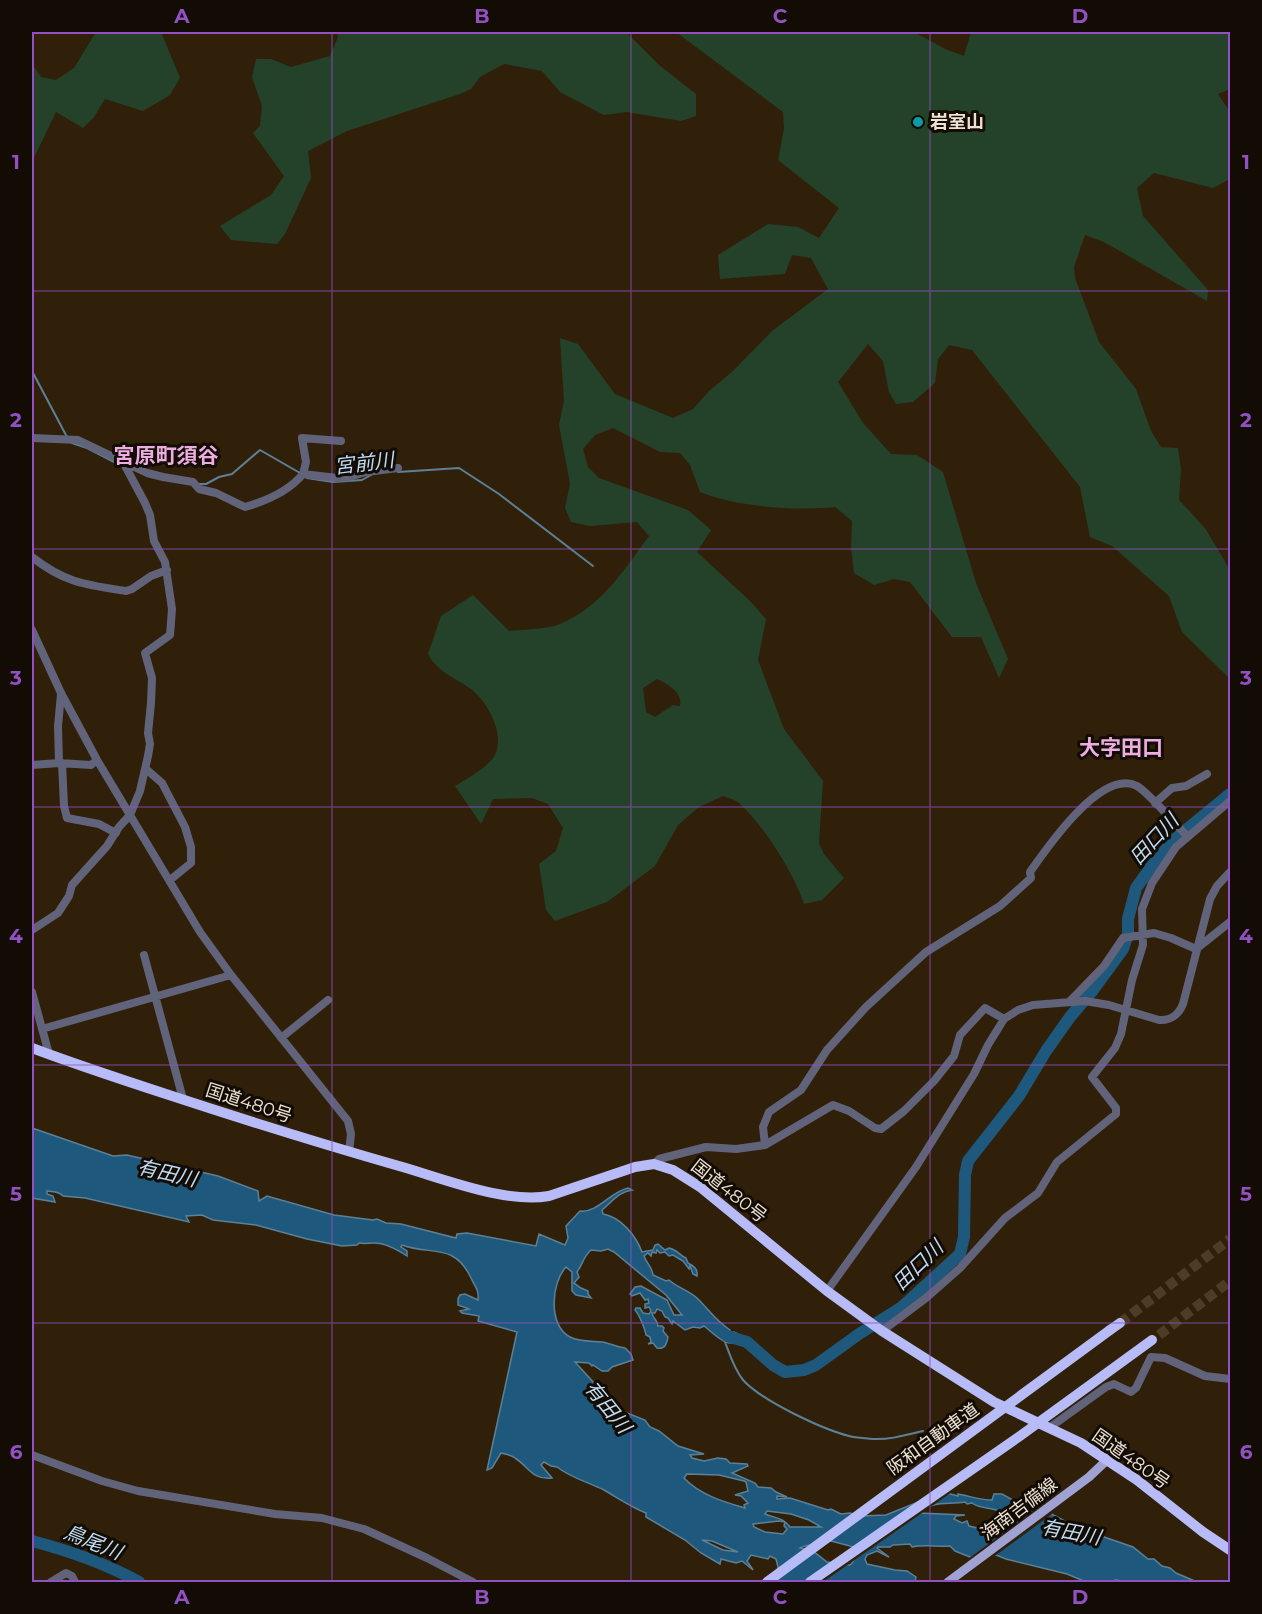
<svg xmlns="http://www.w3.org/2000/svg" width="1262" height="1614" font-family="Montserrat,'Noto Sans JP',sans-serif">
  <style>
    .green { fill: #24422a; fill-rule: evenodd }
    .water { fill: #1f587d; stroke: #5c8197; stroke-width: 1.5; fill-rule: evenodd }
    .pier { fill: #312009 }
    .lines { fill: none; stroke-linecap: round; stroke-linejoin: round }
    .stream { stroke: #5c8197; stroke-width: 2 }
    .river { stroke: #1f587d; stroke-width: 12 }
    .highway-tunnel { stroke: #4d3d27; stroke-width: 10; stroke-dasharray: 10 5; stroke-linecap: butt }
    .minor { stroke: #61637b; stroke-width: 8 }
    .major { stroke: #9fa2d3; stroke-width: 9 }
    .highway { stroke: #b7bbf7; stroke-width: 10 }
    .highway-bridge { stroke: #b7bbf7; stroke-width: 10 }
    .grid { fill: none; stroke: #9250c3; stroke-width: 1.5; stroke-opacity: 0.55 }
    .culture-dot { fill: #0f9aa8; stroke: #130c04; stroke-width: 2 }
    .labels { text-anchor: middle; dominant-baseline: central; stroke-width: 6; stroke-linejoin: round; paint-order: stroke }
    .poi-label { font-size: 18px; font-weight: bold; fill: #ece1d3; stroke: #130c04; text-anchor: start }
    .street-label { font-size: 18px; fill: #ece1d3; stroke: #130c04 }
    .water-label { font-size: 20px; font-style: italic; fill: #bedcf3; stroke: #130c04 }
    .quarter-label { font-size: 21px; font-weight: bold; fill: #edade2; stroke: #130c04 }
    .neatline { fill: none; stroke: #9250c3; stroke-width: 2 }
    .grid-label { font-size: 20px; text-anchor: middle; font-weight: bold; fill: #9250c3 }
  </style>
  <rect width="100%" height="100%" fill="#312009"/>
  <!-- green -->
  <path class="green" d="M96,32H161L180,78L170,95L143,111L105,99L94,117L83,128L56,112L32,162V64L41,77L56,80L74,68Z
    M337,32H626L659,65L696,94V116L681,121L627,112L604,115L560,92L542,71L504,64L480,77L471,89L460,94L347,131L308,151L311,178L285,234L277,244L231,240L220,226L271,195L284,176L253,133L260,126L262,106L252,77L256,59H271L291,67L330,56L338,37Z
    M676,32H914L945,49L964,56L971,32H1230V89L1218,94L1230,112V173L1228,180L1213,188L1154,173L1137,188L1143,216L1208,290L1207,301L1104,242L1085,235L1074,267L1075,278L1099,342L1136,389L1151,431L1161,447L1178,448L1181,469L1179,500L1205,528L1230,570V679L1182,632L1169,596L1112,546L1090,537L1080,487L972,350L949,345L938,359L935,383L913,402L896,404L889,392L883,361L868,344L838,382L863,423L891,454L917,455L943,472L976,583L1008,659L999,678L981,637H952L910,582L894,579L874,585L854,573L851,547L852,521L835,507C796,511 737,507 700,492L690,465L680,453L660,452L613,428L595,435L583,449L588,467L599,478L688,510L711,530L697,552L750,601L766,619L758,660L784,729L823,781L819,843L824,854L844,878L822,900L804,904C794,873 764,826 740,804C736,800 729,798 723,796L699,807L678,825L655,866L607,902L555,921L546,910L539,864L556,851L563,828L548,804L532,798L493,799L481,824L455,786C466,779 489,767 495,755C505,734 488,702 471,689C456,678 437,672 428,654L441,616L473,595L509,631C525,629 545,630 560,624C601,607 624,570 649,536L637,522L590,526L571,522L565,508L570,484L559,425L564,401L560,338L578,344L615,394L673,418L693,409L709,391L733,371L772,331L828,289L811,258L792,255L785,274L720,279L718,255L768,224L798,227L819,238L839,208L778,160L784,129L783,112ZM657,679C668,684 683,693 680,706L673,705L655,717L646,712L643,688Z"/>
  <!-- water -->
  <path class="water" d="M32,1128L113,1156L127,1155L218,1176L258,1191L259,1201L267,1196L334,1215L373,1220L377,1219L386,1223L401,1224L456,1238L457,1234L467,1233L536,1246L539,1234L565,1245L568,1238L566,1226L580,1211C598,1213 610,1192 628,1188L632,1190C618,1192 612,1202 602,1210L603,1214C621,1217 636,1236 642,1252L653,1250L655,1245L658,1244L665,1250L669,1248C678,1250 680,1256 686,1258L688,1263C694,1266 698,1269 697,1276L693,1274L690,1266L689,1269L683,1261L673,1255L669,1256L665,1252L660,1253L657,1250L656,1253L652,1252L651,1256L648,1253L644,1256C647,1264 652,1267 653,1275L666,1281L669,1280C678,1288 690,1291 698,1299C710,1311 715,1320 730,1330L729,1333L734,1332L742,1336C730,1353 716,1335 704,1326L700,1328L693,1327L685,1330L673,1321L672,1324L668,1318L665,1317L662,1311L657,1309L655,1313H652C653,1319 658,1320 658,1326H662L664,1328L663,1331L668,1337C667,1343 665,1350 657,1348L653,1343L648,1344L651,1342L650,1337L646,1335C645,1329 639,1314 635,1310L636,1308H640L643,1313L649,1314L651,1311L649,1307L645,1308V1304L649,1303L648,1299L645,1300L640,1293L632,1296L630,1294L635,1287L641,1286L667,1300L674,1315H682L666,1295L614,1252L608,1249L601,1251L591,1250C583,1257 583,1264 577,1272L579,1277L574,1283L581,1288L588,1291V1294L591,1298L576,1295L572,1291V1272L566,1267C551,1283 548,1326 570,1337C580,1342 592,1341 602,1342C609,1343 617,1347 625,1348L631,1354L633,1360L612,1367L608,1371H602L593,1365L592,1366L589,1363L575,1362L595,1384L600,1393L617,1409L645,1420L650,1427L659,1431L678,1446L704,1454L690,1455L692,1458L704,1461L718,1458L726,1459L730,1463L747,1464L748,1466L732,1473L755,1483L758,1487L771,1488L776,1492L787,1497L777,1496V1499L790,1498L828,1510L831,1509L841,1514L850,1513L860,1516L886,1515L943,1492L958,1496V1494C970,1496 979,1500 992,1500L994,1494H1002L1020,1504H1028L1042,1509L1078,1528L1133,1547L1148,1559H1154L1162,1566L1170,1568L1176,1573L1197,1582H1127L1116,1580L1118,1582H1086L1067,1574L1006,1559L996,1555L975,1559L955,1551L950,1546C937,1547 924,1544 912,1547L910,1544L893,1545L890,1547H878L877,1548L889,1557L877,1551L867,1555L865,1559L867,1564L895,1570L907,1571L916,1577L915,1582H775L778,1567L776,1559L770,1556L768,1559L751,1555L747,1561L753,1570L742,1561L736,1563L721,1559L720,1564L701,1553L685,1540L646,1517V1513C631,1507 618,1498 604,1490C588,1482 571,1478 557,1467L551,1466L544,1462L541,1465L552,1478C532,1480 529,1467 515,1458C511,1455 506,1454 501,1453L492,1468L487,1470L517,1332L478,1321L479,1316L462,1313L460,1311L469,1309L458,1305V1299L460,1295L465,1294L478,1300C479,1289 475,1287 471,1278C454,1242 431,1256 402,1245L401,1247L407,1251V1256C398,1250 386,1243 374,1243C368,1243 365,1244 359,1243L357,1245L342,1246L307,1239L256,1225L213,1220L202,1215L186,1216L189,1222L85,1198L63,1196C59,1191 53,1192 47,1191V1194L53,1196L55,1202L32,1198ZM687,1474L719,1475L744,1481L746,1482L748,1491L735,1495L741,1496L748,1503L744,1505L745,1508C724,1502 700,1495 684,1478ZM965,1502L967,1504L972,1503C980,1509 988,1507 996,1510C1001,1512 1003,1516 1009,1518L1005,1520L1001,1519L999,1522L1005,1524L995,1532L969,1526L967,1521L962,1523L954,1519L956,1516L965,1515L919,1513C935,1500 946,1505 965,1502ZM767,1511L791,1514L809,1520L821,1527H790C784,1518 775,1518 765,1514ZM779,1521L785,1522L784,1526L787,1529L783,1534L765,1532L754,1527L753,1524ZM702,1540L712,1541L738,1552L723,1550ZM831,1541L854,1547C855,1554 856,1560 850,1565L827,1562L813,1551L800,1548C807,1544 822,1544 831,1541Z"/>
  <!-- pier -->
  <path class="pier" d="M944,1489L952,1492L823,1582H803L837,1559L849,1562L852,1556Z
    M1041,1505L1056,1511L992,1558L975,1562L968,1559Z"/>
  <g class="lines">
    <!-- stream -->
    <path class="stream" d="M32,371L67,437
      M72,443L87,448L122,466
      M398,472L459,468L499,494L593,566
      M307,478L333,482L362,480L371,475
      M199,484H206L219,477L232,474L260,450L300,473
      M725,1342C730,1355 734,1369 743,1380C762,1401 822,1429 849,1436C857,1438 865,1438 873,1439C890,1440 906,1435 923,1431
      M1229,1582H1230"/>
    <!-- river -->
    <path class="river" d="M727,1336L747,1342L773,1365L785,1372L804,1370L816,1365L859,1334L902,1307L960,1254L964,1237L965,1175L968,1161L1019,1096L1046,1051L1070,1017L1093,990L1123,949L1128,934V919L1136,888L1151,867L1174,840L1230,794
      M32,1541C70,1551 105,1563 139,1582"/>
    <!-- highway-tunnel -->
    <path class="highway-tunnel" d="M1120,1323L1230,1239
      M1159,1335L1230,1281"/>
    <!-- minor -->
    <path class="minor" d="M32,438L78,440L147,473L163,477L193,482L199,489L216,493L245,507C266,501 289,491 303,474L337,478L349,477L366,472L398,468
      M303,474L306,462L302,438L341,441
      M32,557C65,583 86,585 126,591L132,589L151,576L167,570
      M32,630L61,693L97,760L200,932L231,975L348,1121L351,1134L349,1152
      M59,763L58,726L61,694
      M62,763L64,806L67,818L99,824L116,833
      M32,765L59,763L91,765L97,760
      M146,769L162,783L185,827L191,847V863L170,880
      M1155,803L1172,788L1186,786L1207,774
      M32,930L58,913L69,896L72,885L107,846L119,827L130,815L140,791L148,756L150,744L148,733L151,703L152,678L145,653L170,635L172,609L165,562L154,541L150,515L145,503L122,460
      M1196,949L1230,922
      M144,955L183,1099
      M32,992L49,1054
      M1070,1001L1104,966L1123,938L1154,933L1171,938L1196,949
      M42,1029L231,975
      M281,1038L328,1000
      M765,1145L763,1127L769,1112L801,1090L827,1050L866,1007L926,952L1000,906L1031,878L1030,872C1047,848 1101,768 1137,786C1149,793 1176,825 1187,836
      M654,1164L659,1159L706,1147L736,1149L765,1145L833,1105L849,1111L875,1128L881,1129L904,1111L934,1081L954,1056L960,1035L985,1008L1004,1019
      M827,1291L916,1167L974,1074L988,1045L1004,1019L1018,1010L1033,1005L1085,1001L1109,1005L1159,1020C1171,1021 1179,1014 1183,1004L1210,899L1217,886L1230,872
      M882,1331L926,1298L960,1268L1005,1218L1038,1193L1057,1162L1116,1114V1108L1092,1077L1115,1048L1121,1034L1132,980L1143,945L1142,909L1152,883L1176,847L1230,801
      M1049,1428L1106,1387L1114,1384L1131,1392L1136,1388L1151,1357L1165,1358L1205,1376L1230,1379
      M32,1455L102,1481L138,1491L275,1514L322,1518L364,1529L427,1558L473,1582
      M51,1582L66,1573L72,1576L75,1582"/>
    <!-- major -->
    <path class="major" d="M948,1582L1089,1477L1107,1460"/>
    <!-- highway -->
    <path class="highway" d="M32,1048C77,1065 123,1080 169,1095C245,1120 322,1144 399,1166C442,1178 505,1204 549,1196L635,1167L654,1164L673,1170L700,1187L827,1291L882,1331L994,1402L1081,1443L1137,1480L1203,1532L1230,1550
      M1110,1330L1120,1323"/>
    <!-- highway-bridge -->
    <path class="highway-bridge" d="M767,1582L1110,1330
      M810,1582L1020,1436L1152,1340"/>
  </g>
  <!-- grid -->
  <path class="grid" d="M332,32V1582M631,32V1582M930,32V1582M32,291H1230M32,549H1230M32,807H1230M32,1065H1230M32,1323H1230"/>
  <!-- markers -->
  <circle class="culture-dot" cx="918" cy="122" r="6"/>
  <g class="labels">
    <!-- poi labels -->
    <g class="poi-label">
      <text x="930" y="122">岩室山</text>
    </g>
    <!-- street labels -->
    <g class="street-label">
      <text transform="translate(249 1103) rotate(18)">国道480号</text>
      <text transform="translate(729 1191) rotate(38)">国道480号</text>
      <text transform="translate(933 1439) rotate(-36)">阪和自動車道</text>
      <text transform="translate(1131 1459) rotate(35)">国道480号</text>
      <text transform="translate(1019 1509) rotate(-37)">海南吉備線</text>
    </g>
    <!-- water labels -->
    <g class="water-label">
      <text transform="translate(364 463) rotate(-7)">宮前川</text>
      <text transform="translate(1154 839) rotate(-47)">田口川</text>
      <text transform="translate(167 1173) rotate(13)">有田川</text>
      <text transform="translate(918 1265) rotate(-44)">田口川</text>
      <text transform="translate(608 1407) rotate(51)">有田川</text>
      <text transform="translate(1071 1532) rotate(11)">有田川</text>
      <text transform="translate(93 1542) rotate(22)">鳥尾川</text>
    </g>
    <!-- quarter labels -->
    <g class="quarter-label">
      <text x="166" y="455">宮原町須谷</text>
      <text x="1121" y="747">大字田口</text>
    </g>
  </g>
  <!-- border -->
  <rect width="1262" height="1614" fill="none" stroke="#130c04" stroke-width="66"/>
  <rect x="33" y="33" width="1196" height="1548" class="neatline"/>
  <g class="grid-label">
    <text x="182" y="23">A</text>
    <text x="482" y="23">B</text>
    <text x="780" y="23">C</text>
    <text x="1080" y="23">D</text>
    <text x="16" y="169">1</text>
    <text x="1246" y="169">1</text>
    <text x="16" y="427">2</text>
    <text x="1246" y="427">2</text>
    <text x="16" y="685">3</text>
    <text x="1246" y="685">3</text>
    <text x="16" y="943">4</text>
    <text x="1246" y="943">4</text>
    <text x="16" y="1201">5</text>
    <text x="1246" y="1201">5</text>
    <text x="16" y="1459">6</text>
    <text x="1246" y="1459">6</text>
    <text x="182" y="1604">A</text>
    <text x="482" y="1604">B</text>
    <text x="780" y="1604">C</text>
    <text x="1080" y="1604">D</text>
  </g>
</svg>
